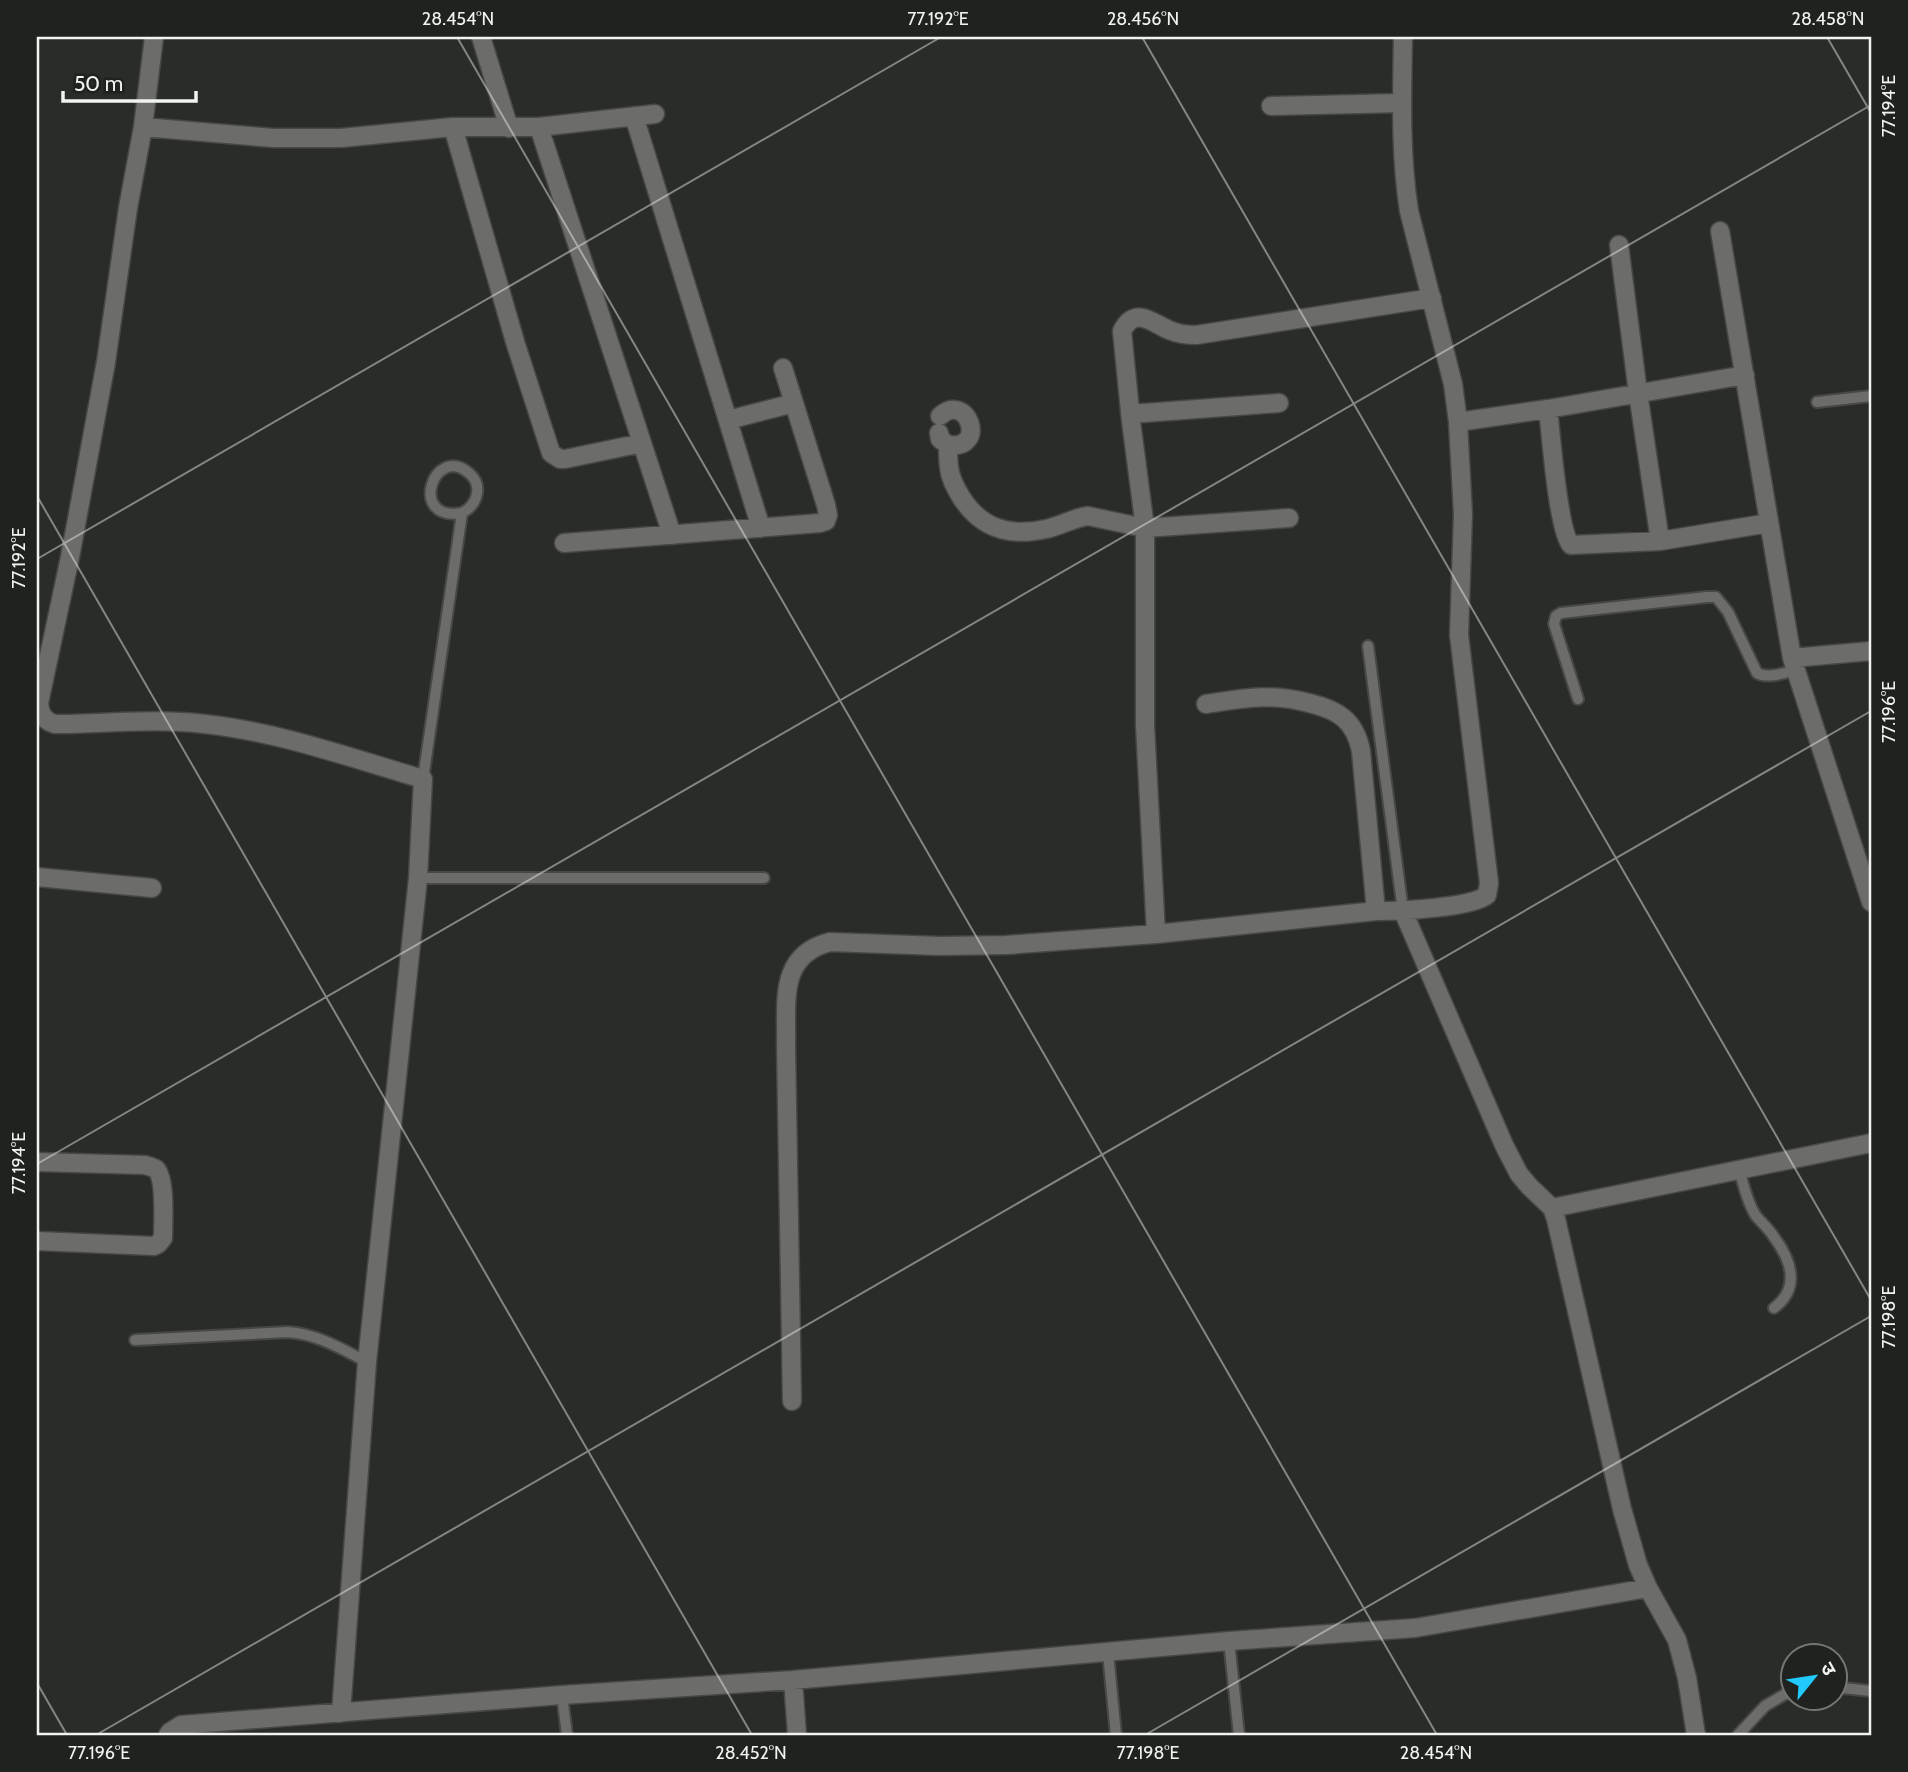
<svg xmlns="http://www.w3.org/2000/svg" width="1908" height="1772" font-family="Cabin,'Noto Sans Devanagari',sans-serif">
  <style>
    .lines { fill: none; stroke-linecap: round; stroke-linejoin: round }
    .service-casing { stroke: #464844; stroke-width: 14 }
    .minor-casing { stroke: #464844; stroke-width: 21 }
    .service { stroke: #6c6c6a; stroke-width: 10 }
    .minor { stroke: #6c6c6a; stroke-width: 18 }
    .ticks { fill: none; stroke: #f1f3f0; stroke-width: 2; stroke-opacity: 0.45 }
    .neatline { fill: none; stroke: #f1f3f0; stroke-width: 2.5 }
    .ticks-label { font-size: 18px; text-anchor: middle; fill: #f1f3f0 }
  </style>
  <rect width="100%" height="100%" fill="#2a2c28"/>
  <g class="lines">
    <defs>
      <path id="service" d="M1817,402L1871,396
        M1368,646L1403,911
        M1578,699L1554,624L1556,616L1561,613L1707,597H1716L1728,612L1757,673C1768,679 1784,673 1796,670
        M423,779L462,513C477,505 484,486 469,473C434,443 407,522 462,513
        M418,878H764
        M1739,1170C1744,1185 1747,1203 1756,1216C1762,1223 1769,1229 1774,1237C1791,1260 1801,1288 1774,1308
        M135,1340L288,1332C317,1334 342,1349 367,1362
        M1229,1641L1239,1735
        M1108,1653L1116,1735
        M1834,1687L1871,1691
        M562,1695L567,1735
        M1738,1735L1765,1706L1792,1690"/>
      <path id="minor" d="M154,37L143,127L128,208L106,362L70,557L39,703C40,714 44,721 55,724C104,724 155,718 205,724C279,732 351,758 423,779L418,878L367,1362L341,1713
        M481,37L509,128
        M1271,106L1402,103
        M634,116L761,528
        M143,127L273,138H341L453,127H539L655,114
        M453,127L516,345L551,453L560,459H565L642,443
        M539,127L672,535
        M1720,231L1792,658L1871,902
        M1619,245L1638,393L1660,541
        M1548,409C1551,434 1558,531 1571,545L1660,541L1769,523
        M1130,414L1279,403
        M940,416C967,391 989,450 948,445
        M728,420L794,403
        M1458,422L1548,409L1745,375
        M939,433L940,439L948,445C948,452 948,460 949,467C950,478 955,487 961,497C981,529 1010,537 1046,529C1060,526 1073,518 1088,516L1145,528L1289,518
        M564,543L820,523L826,521L828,515L826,505L783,368
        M1792,658L1871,651
        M1206,704C1246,698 1270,693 1309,703C1339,710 1355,721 1361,751L1376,911
        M37,877L152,888
        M1403,911L1504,1145L1519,1174L1529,1186L1552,1208
        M1156,934L1145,725V528L1131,421L1122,331C1135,306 1151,322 1169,330C1178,334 1186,335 1196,335L1432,298
        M37,1162L145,1165C148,1166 153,1167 156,1169C166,1179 163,1224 163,1238L158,1244L154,1246L37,1241
        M792,1401L786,1045C787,1002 778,955 830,942L940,946L1006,945L1156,934L1376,911C1399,911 1471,908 1487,895L1489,883L1459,635L1463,514L1458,422L1453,384L1409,211C1400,154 1402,95 1403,37
        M793,1680L797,1735
        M168,1735L170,1732L181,1725L562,1695L793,1680L1229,1641L1415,1628L1648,1588
        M1696,1735L1687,1678L1677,1640L1648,1588L1638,1565L1622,1509L1556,1219L1552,1208L1871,1143"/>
    </defs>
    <!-- service casing -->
    <use href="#service" class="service-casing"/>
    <!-- minor casing -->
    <use href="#minor" class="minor-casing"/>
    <!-- service -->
    <use href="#service" class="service"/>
    <!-- minor -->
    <use href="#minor" class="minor"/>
  </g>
  <!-- ticks -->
  <path class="ticks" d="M457,37L1437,1735M1142,37L1871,1300M1827,37L1871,113M37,496L752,1735M37,559L941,37M37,1164L1871,105M37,1683L67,1735M96,1735L1871,711M1145,1735L1871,1316"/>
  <!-- border -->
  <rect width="1908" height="1772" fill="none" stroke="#20221f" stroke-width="77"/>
  <!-- north arrow -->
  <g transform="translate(1814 1677) rotate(60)"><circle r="33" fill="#20221f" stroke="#747673" stroke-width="2"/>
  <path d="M0-5L12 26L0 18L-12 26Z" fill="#21c9fd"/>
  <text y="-10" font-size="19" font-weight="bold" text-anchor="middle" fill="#f1f3f0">उ</text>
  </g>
  <!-- scale -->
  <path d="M63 91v10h133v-10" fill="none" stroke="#f1f3f0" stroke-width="3.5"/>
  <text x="74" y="91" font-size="21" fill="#f1f3f0" stroke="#20221f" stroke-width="5" paint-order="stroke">50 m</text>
  <rect x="38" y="38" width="1832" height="1696" class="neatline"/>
  <g class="ticks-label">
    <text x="458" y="25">28.454°N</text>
    <text x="938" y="25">77.192°E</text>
    <text x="1143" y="25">28.456°N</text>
    <text x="1828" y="25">28.458°N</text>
    <text transform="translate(1889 106) rotate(-90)" y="6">77.194°E</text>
    <text transform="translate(19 558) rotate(-90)" y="6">77.192°E</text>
    <text transform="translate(1889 712) rotate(-90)" y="6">77.196°E</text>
    <text transform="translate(19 1163) rotate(-90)" y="6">77.194°E</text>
    <text transform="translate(1889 1317) rotate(-90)" y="6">77.198°E</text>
    <text x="99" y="1759">77.196°E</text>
    <text x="751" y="1759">28.452°N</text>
    <text x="1148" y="1759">77.198°E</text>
    <text x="1436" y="1759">28.454°N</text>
  </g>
</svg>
